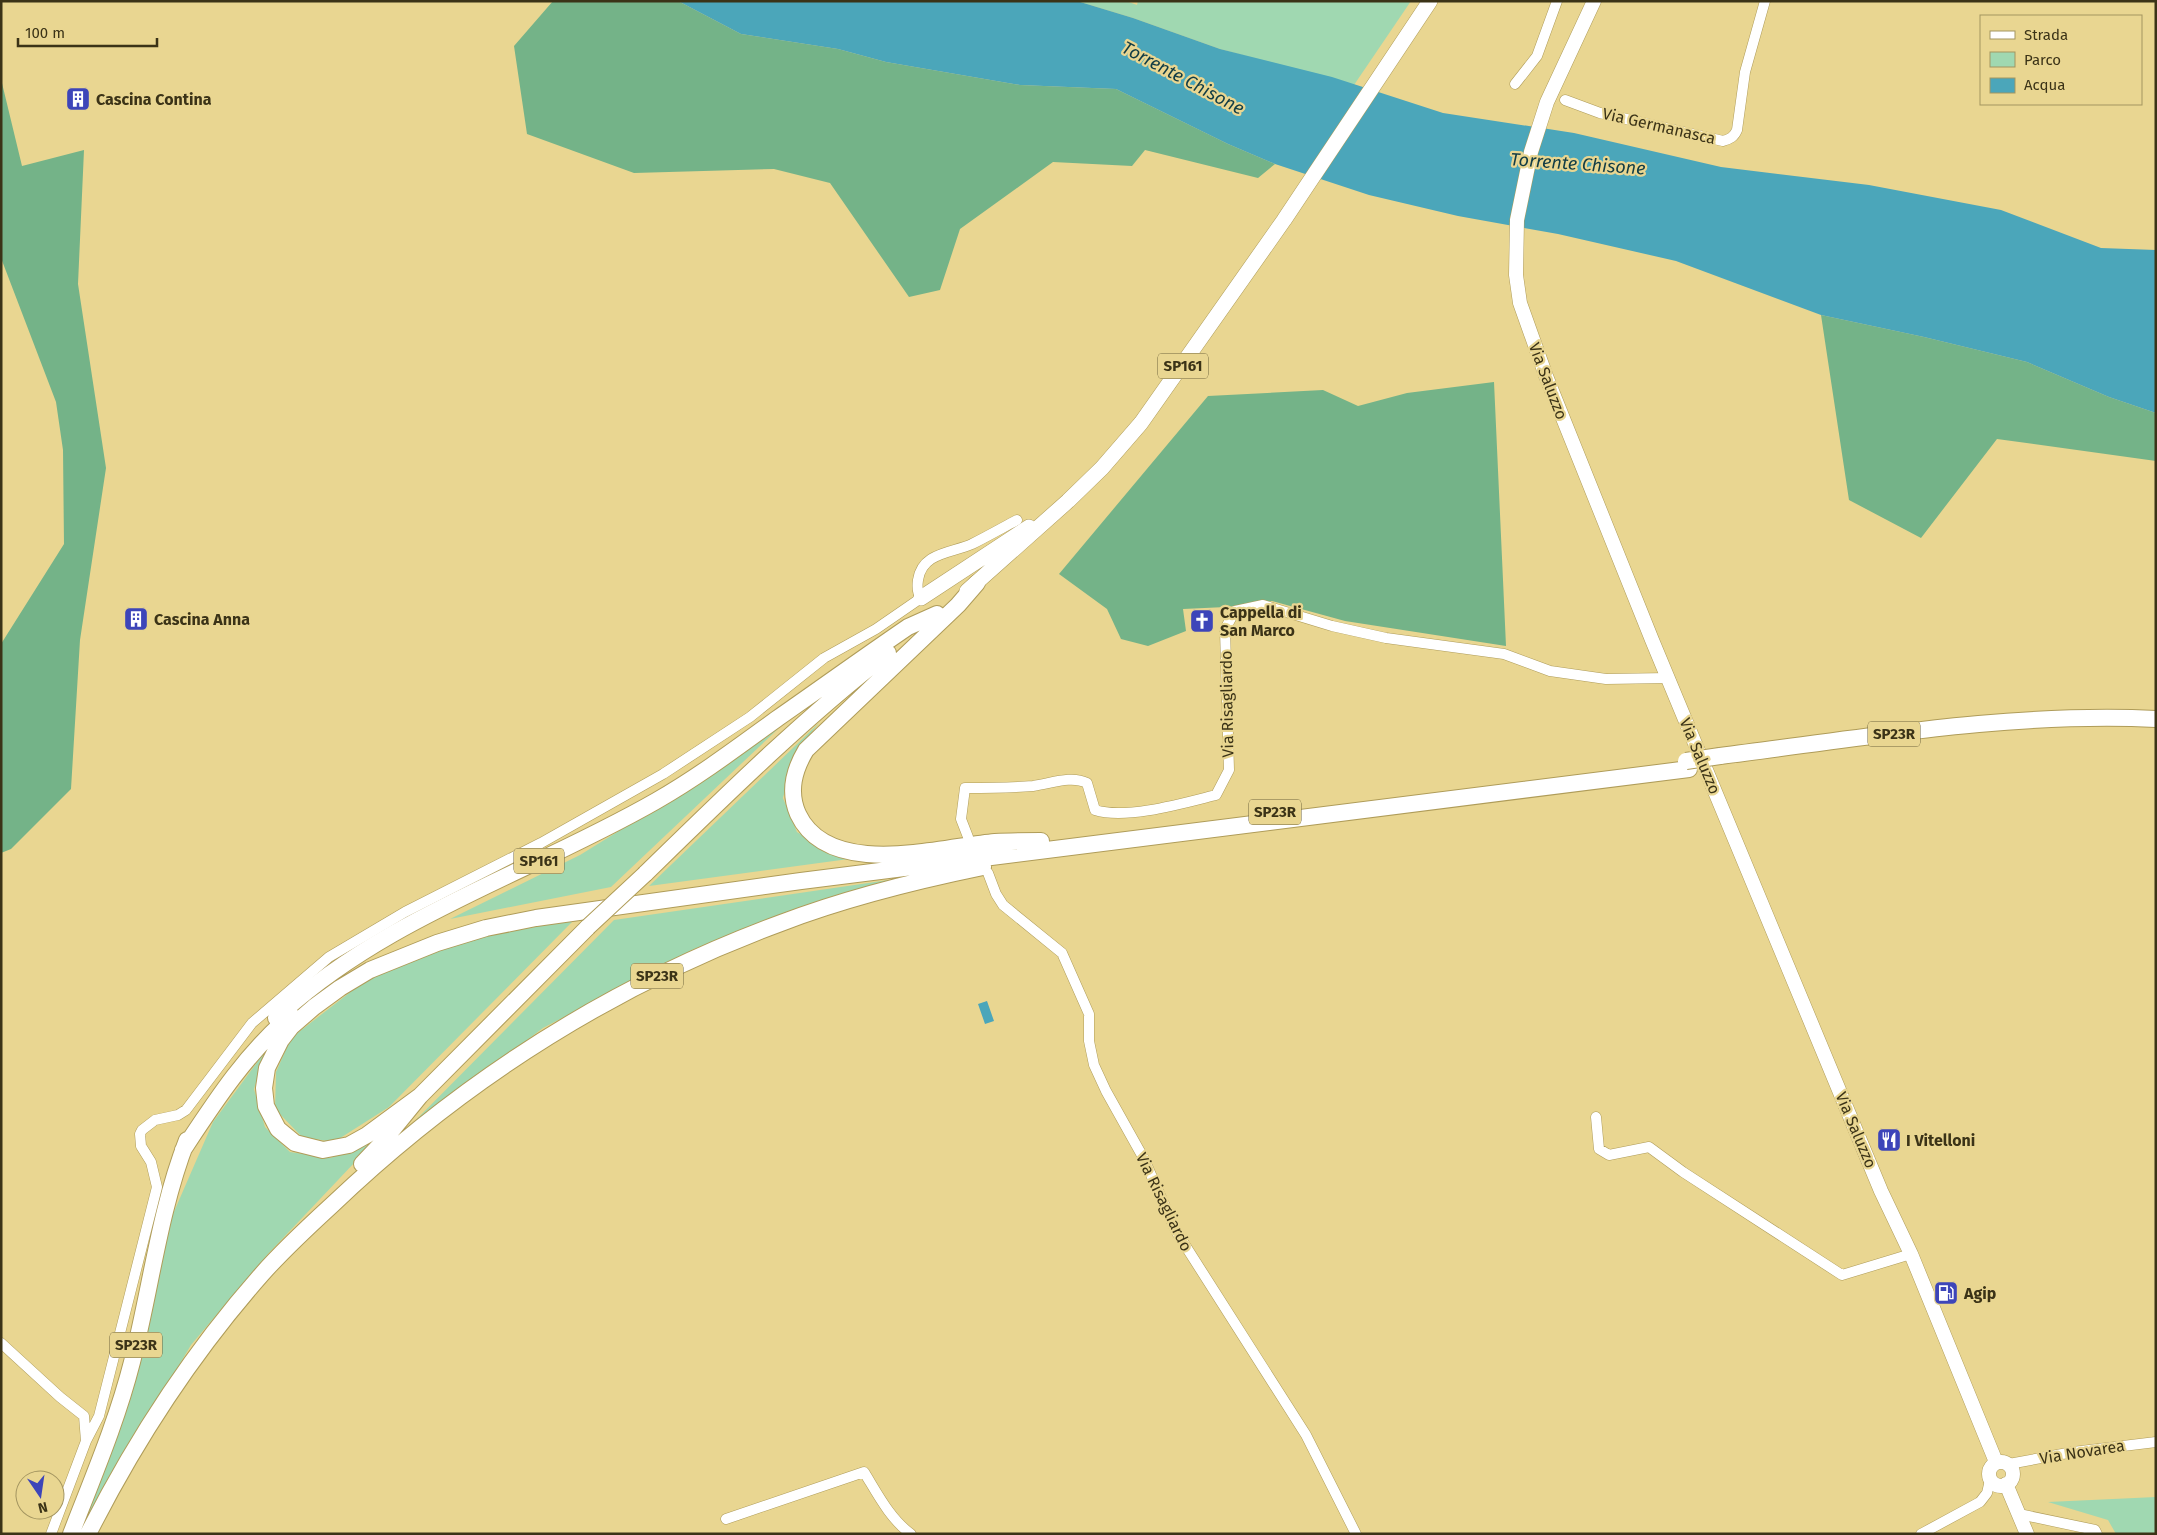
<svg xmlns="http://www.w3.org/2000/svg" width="2157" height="1535" font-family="'Fira Sans',sans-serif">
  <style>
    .green { fill: #a0d8b1 }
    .forest { fill: #74b388 }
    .water { fill: #4ba6ba }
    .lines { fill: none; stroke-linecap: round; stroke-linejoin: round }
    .minor-casing { stroke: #af9c59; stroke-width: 11 }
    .secondary-casing { stroke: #af9c59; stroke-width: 15 }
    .primary-casing { stroke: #af9c59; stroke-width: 16 }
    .trunk-casing { stroke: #af9c59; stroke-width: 18 }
    .minor { stroke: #fff; stroke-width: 10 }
    .secondary { stroke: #fff; stroke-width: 14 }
    .primary { stroke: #fff; stroke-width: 15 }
    .trunk { stroke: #fff; stroke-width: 16 }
    .trunk-bridge-casing { stroke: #af9c59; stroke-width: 18; stroke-linecap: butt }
    .trunk-bridge { stroke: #fff; stroke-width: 16 }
    .labels { text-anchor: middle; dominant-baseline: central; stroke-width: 4.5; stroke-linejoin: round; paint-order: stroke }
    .shield { fill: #e9d691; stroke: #6f643c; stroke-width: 1 }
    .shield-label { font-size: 15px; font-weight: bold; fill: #3b3317 }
    .poi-label { font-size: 16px; font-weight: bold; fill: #3b3317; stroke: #e9d691; text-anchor: start }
    .street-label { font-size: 16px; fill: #3b3317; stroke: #e9d691 }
    .water-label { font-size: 18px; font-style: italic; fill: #113c45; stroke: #e9d691 }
  </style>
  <rect width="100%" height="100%" fill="#e9d691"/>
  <!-- green -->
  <path class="green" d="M1077,1H1126L1137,5L1138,1H1411L1354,85L1220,49L1133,18Z
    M819,723L794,755L783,798L797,832L825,849L856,858L649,886Z
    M779,728L611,887L450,919L580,855L669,800Z
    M909,877L840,895L694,949L543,1028L400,1136L614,920Z
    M574,920L389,1107L334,1142L302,1137L275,1109L276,1072L291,1038L371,976L472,938Z
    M267,1049L254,1089L265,1127L290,1152L330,1158L373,1143L268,1254L191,1345L79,1534L163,1237L213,1122Z
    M2156,1497V1534H2116L2108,1520L2048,1502Z"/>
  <!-- forest -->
  <path class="forest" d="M553,1H678L741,34L838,49L886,62L1020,85L1116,89L1228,144L1275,164L1258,178L1145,150L1132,166L1053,162L960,229L940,290L909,297L830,183L774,169L634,173L527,134L514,46Z
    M1,79L22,166L84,150L78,284L106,468L80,640L71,789L11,849L1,853V644L64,544L63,450L56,402L1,258Z
    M1821,315L1924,337L2027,362L2109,397L2156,413V461L1997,439L1921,538L1849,500Z
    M1494,382L1506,646L1345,621L1272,601L1226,607L1183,609L1186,631L1148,646L1121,639L1107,609L1059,574L1208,396L1323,390L1358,406L1407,393Z"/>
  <!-- water -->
  <path class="water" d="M678,1H1077L1133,18L1220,49L1332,77L1443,113L1574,133L1721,167L1869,185L2001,210L2101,248L2156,250V413L2109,397L2027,362L1924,337L1821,315L1676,261L1558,234L1458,216L1369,195L1275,164L1228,144L1116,89L1020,85L886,62L838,49L741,34Z
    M987,1001L994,1021L985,1024L978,1004Z"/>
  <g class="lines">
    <defs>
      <path id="minor" d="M1515,84L1537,56L1557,1
        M1565,100L1600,113L1723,141C1730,139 1734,137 1737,130L1745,72L1765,1
        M968,837L961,819L965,788C988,788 1010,788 1033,786C1050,784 1071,775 1087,783L1095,810C1126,820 1184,803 1216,795L1229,770L1225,629L1235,611L1263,605L1332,626L1386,638L1504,654L1550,671L1606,679L1668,678
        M988,873L996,894L1003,905L1062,953L1089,1014V1041L1094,1065L1106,1091L1144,1159L1176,1231L1306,1435L1356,1534
        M1596,1117L1599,1149L1609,1155L1649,1147L1683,1172L1842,1275L1911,1254
        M1,1343L60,1397L84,1416L86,1441L51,1534
        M86,1441L99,1416L157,1187L151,1162L141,1146L140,1134L142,1130L155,1120L178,1115L186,1110L252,1023L329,957L405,912L541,843L663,774L750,717L824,658L876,629L921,598C917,593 917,587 918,580C922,552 952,553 972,544C988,536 1002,528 1017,520
        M2009,1464L2073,1452L2156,1442
        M2019,1514L2095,1530L2097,1534
        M726,1519L864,1472C877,1493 890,1519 911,1534
        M1921,1534L1980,1502L1987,1493L1990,1480"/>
      <path id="secondary" d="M1594,1L1547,102L1531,152L1517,220L1516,275L1520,303L1546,376L1652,640L1881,1191L1911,1254L1996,1462
        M1989 1474a12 12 0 1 1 24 0a12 12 0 1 1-24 0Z
        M2006,1484L2027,1534"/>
      <path id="primary" d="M967,591L1068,501L1102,468L1141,423L1284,220L1430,1
        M921,598L1029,527"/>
      <path id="trunk" d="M977,583L958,605L806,750C794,770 788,791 798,814C829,880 940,847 995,842C1010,841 1026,841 1041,841
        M1720,756C1864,738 2010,712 2156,719
        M645,874C724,797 802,720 888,653
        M276,1018C384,917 529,874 656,801C698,777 738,747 778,718C821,688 864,657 908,627L937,614
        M420,1096L367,1135L349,1145L323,1150L295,1143L278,1129L266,1106L264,1088L267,1068L281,1040L291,1027L314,1007L340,988L370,970L437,943L486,928L536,918L801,881L1689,769
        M183,1150C216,1100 245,1055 291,1015
        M362,1164L380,1145L420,1096L588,927
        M71,1534C93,1477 117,1421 132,1362C151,1288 159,1212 187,1140
        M88,1534C135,1441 193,1352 262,1274C284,1249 308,1227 332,1205C462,1081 613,985 781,923C846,898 915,881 983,867"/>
    </defs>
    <!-- minor casing -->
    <use href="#minor" class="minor-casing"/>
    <!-- secondary casing -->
    <use href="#secondary" class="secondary-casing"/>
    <!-- primary casing -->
    <use href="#primary" class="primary-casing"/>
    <!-- trunk casing -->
    <use href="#trunk" class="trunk-casing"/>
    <!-- minor -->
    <use href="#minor" class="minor"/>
    <!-- secondary -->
    <use href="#secondary" class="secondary"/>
    <!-- primary -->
    <use href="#primary" class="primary"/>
    <!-- trunk -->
    <use href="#trunk" class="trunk"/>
    <defs>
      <path id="trunk-bridge" d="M1686,761L1720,756
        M588,927L645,874"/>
    </defs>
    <!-- trunk-bridge casing -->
    <use href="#trunk-bridge" class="trunk-bridge-casing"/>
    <!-- trunk-bridge -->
    <use href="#trunk-bridge" class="trunk-bridge"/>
  </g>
  <!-- icons -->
  <defs>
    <symbol id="building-square" viewBox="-11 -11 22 22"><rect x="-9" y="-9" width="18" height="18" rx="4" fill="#3d45b9" stroke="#e9d691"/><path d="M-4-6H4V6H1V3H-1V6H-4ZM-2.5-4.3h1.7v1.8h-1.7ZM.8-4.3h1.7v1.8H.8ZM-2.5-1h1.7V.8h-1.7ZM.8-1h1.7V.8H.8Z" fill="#fff"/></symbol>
    <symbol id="church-square" viewBox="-11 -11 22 22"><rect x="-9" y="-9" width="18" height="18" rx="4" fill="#3d45b9" stroke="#e9d691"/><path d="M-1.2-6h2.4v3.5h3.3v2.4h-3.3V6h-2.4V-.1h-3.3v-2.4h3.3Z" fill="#fff"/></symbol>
    <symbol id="restaurant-square" viewBox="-11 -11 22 22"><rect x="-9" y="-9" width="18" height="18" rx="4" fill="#3d45b9" stroke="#e9d691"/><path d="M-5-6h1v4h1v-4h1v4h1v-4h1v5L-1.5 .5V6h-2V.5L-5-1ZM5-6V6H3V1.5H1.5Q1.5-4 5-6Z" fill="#fff"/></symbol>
    <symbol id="fuel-square" viewBox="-11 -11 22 22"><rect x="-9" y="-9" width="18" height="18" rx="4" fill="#3d45b9" stroke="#e9d691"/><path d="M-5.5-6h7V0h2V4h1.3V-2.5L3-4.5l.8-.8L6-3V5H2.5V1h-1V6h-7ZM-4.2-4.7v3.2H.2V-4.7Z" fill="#fff"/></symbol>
  </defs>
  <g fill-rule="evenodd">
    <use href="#building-square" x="64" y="85" width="28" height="28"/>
    <use href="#building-square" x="122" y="605" width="28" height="28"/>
    <use href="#church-square" x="1188" y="607" width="28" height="28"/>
    <use href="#restaurant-square" x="1875" y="1126" width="28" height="28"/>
    <use href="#fuel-square" x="1932" y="1279" width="28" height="28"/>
  </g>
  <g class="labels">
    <!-- shield labels -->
    <g class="shield">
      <rect x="1158" y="353.5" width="50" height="25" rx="4"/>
      <rect x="1868" y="721.5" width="52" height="25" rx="4"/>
      <rect x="1249" y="799.5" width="52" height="25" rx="4"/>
      <rect x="514" y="848.5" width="50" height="25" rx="4"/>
      <rect x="631" y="963.5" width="52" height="25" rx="4"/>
      <rect x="110" y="1332.5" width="52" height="25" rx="4"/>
    </g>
    <g class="shield-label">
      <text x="1183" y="366">SP161</text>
      <text x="1894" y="734">SP23R</text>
      <text x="1275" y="812">SP23R</text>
      <text x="539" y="861">SP161</text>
      <text x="657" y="976">SP23R</text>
      <text x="136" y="1345">SP23R</text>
    </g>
    <!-- poi labels -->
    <g class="poi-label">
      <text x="96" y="99">Cascina Contina</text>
      <text x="1220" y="612">Cappella di<tspan x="1220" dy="18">San Marco</tspan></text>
      <text x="154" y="619">Cascina Anna</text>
      <text x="1906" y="1140">I Vitelloni</text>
      <text x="1964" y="1293">Agip</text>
    </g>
    <!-- street labels -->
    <g class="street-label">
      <text transform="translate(1659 126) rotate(13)">Via Germanasca</text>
      <text transform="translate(1548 381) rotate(69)">Via Saluzzo</text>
      <text transform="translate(1227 704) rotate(-91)">Via Risagliardo</text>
      <text transform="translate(1700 756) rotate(67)">Via Saluzzo</text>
      <text transform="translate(1856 1130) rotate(67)">Via Saluzzo</text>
      <text transform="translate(1164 1202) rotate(64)">Via Risagliardo</text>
      <text transform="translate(2082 1452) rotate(-9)">Via Novarea</text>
    </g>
    <!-- water labels -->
    <g class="water-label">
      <text transform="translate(1183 78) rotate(28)">Torrente Chisone</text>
      <text transform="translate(1578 164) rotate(4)">Torrente Chisone</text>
    </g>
  </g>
  <!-- border -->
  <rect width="2157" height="1535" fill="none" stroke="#3b3317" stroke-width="5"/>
  <!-- legend -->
  <rect x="1980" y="15" width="162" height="90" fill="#e9d691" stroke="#a39560"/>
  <rect x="1990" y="31" width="25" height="8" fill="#ffffff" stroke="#a39560"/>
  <text x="2024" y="40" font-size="15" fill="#3b3317">Strada</text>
  <rect x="1990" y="52" width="25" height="15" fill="#a0d8b1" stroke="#a39560"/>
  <text x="2024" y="65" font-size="15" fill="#3b3317">Parco</text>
  <rect x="1990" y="78" width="25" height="15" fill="#4ba6ba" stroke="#a39560"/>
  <text x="2024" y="90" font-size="15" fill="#3b3317">Acqua</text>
  <!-- north arrow -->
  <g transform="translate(40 1495) rotate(167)"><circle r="24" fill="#e9d691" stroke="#a39560"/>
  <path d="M0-4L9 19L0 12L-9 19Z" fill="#3d45b9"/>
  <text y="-8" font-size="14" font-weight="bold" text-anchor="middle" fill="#3b3317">N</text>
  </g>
  <!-- scale -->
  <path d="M18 38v8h139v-8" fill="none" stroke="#3b3317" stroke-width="2.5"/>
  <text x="25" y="38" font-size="15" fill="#3b3317" stroke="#e9d691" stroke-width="4" paint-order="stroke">100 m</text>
</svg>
